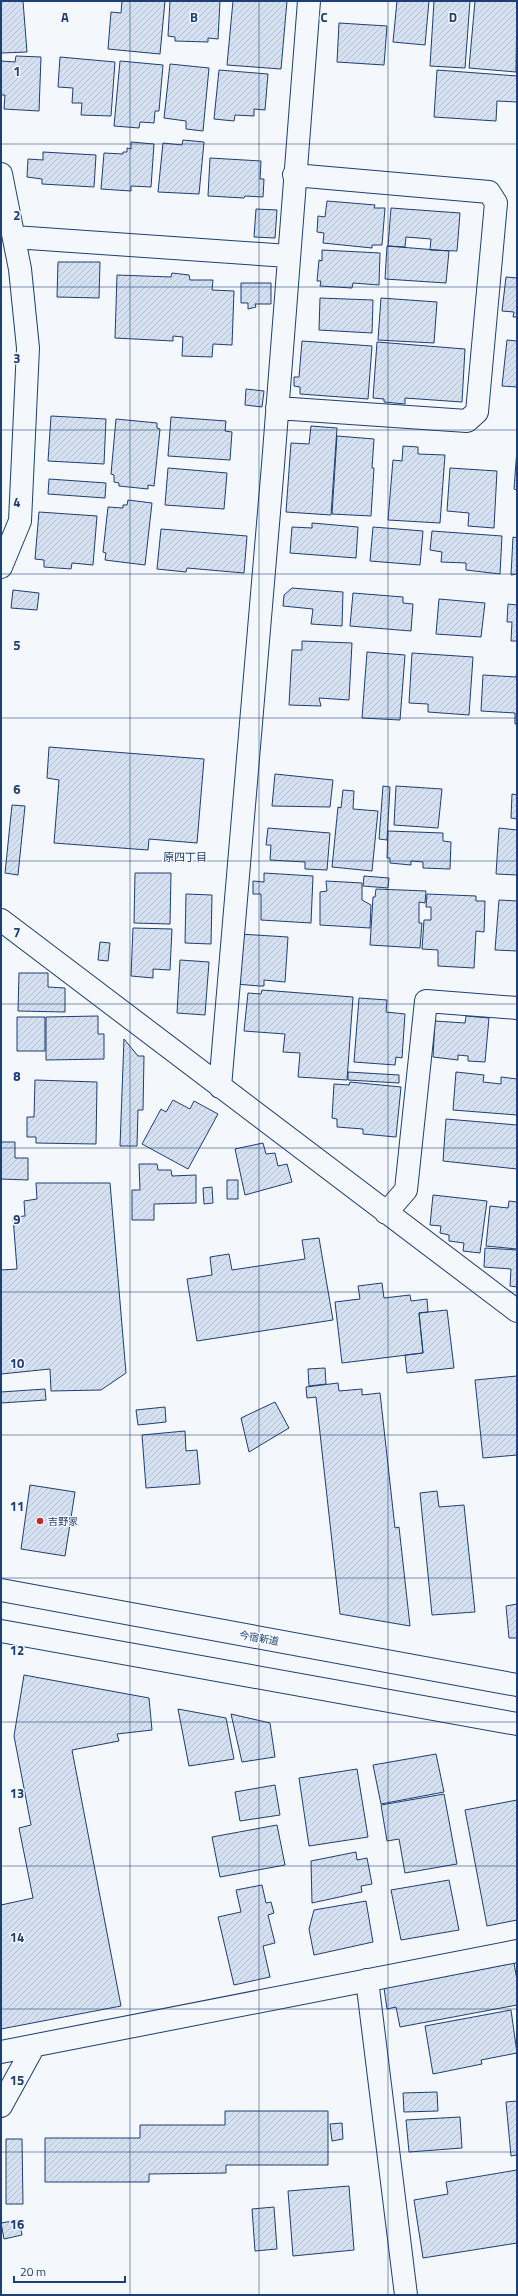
<svg xmlns="http://www.w3.org/2000/svg" width="518" height="2296" font-family="'Titillium Web','Noto Sans JP',sans-serif">
  <style>
    .building { fill: url(#building-hatch); stroke: #1d3f73 }
    .lines { fill: none; stroke-linecap: round; stroke-linejoin: round }
    .street-casing { stroke: #1d3f73; stroke-width: 24 }
    .highway-casing { stroke: #1d3f73; stroke-width: 24 }
    .street { stroke: #f4f7fb; stroke-width: 22 }
    .highway { stroke: #f4f7fb; stroke-width: 22 }
    .grid { fill: none; stroke: #1d3f73; stroke-width: 1; stroke-opacity: 0.55 }
    .poi-dot { fill: #c62828; stroke: #f4f7fb; stroke-width: 1.5 }
    .labels { text-anchor: middle; dominant-baseline: central; stroke-width: 3; stroke-linejoin: round; paint-order: stroke }
    .poi-label { font-size: 10px; fill: #1d3f73; stroke: #f4f7fb; text-anchor: start }
    .street-label { font-size: 10px; fill: #1d3f73; stroke: #f4f7fb }
    .neighbourhood-label { font-size: 11px; fill: #1d3f73; stroke: #f4f7fb }
    .grid-label { font-size: 13px; text-anchor: middle; font-weight: bold; fill: #1d3f73; stroke: #f4f7fb; stroke-width: 3; stroke-linejoin: round; paint-order: stroke }
  </style>
  <defs>
    <pattern id="building-hatch" width="6" height="6" patternUnits="userSpaceOnUse"><rect width="6" height="6" fill="#d5e0f0"/><path d="M-1 1l2-2M0 6l6-6M5 7l2-2" fill="none" stroke="#b6c1d1"/></pattern>
  </defs>
  <rect width="100%" height="100%" fill="#f4f7fb"/>
  <!-- building -->
  <path class="building" d="M1,1H23L27,52L1,53Z
    M122,1H165L160,54L108,49L111,12L121,13Z
    M170,1H220L218,39L208,38V42L175,41V37L168,36Z
    M233,1H287L281,69L227,65Z
    M397,1H429L425,45L393,42Z
    M434,1H470L465,68L430,66Z
    M475,1H517L516,72L469,68Z
    M339,23L387,26L384,65L337,62Z
    M16,56L41,57L39,111L4,109L5,95H1V61L15,62Z
    M60,57L115,62L111,116L81,115L82,103H72L73,88L58,87Z
    M120,61L163,65L159,111H155L154,123L140,122L139,128L114,126Z
    M170,64L209,68L203,131L186,129V121L164,118Z
    M219,70L268,74L265,110L254,109V116L235,115L234,121L214,119Z
    M437,70L517,76V102L497,101L496,121L434,117Z
    M183,140L204,142L199,194L158,192L163,143L182,145Z
    M131,142L154,144L151,187L131,186V191L101,189L104,153L123,154V152H127V148L131,149Z
    M43,152L96,155L94,187L42,184V179L27,177L28,159L43,160Z
    M210,158L261,161L260,179H264L263,197L245,196L244,198L208,196Z
    M327,201L375,205L374,208H385L382,245H372V248L323,243L324,233L317,232L318,216L325,217Z
    M391,208L460,213L457,251L430,250L431,239L406,237L405,247L388,246Z
    M256,209L277,210L275,238L254,237Z
    M387,246L449,251L446,283L385,279Z
    M322,250L380,253L379,285L353,283L352,288L320,286L321,281H317L319,260L322,261Z
    M58,262H100L99,298L57,297Z
    M172,273L189,275L190,280H213L212,290L234,291L232,345L213,344L212,357L182,356L183,337L173,336V341L115,338L117,275L171,277Z
    M506,277L517,278V317H513L514,312L502,311Z
    M241,283H271V304H255L256,307L248,309V303H241Z
    M320,298L373,300L372,333L319,330Z
    M381,298L437,302L434,343L378,340Z
    M507,340L517,341V387L502,386Z
    M302,341L372,346L368,399L300,394V387L294,386V377H299Z
    M377,342L465,349L462,402L405,398V404L384,402V399L373,398Z
    M246,389L264,391L262,407L245,405Z
    M51,416L106,419L104,464L48,461Z
    M171,417L226,421L225,431L232,432L230,460L168,456Z
    M116,419L157,423V428L160,429L154,486L148,485V489L119,486V483L114,482V475L111,474Z
    M311,426L337,428L331,515L286,512L291,443L309,444Z
    M337,436L374,439L372,468H374L371,516L332,514Z
    M403,446L418,447V454L445,455L440,523L388,520L393,460L402,461Z
    M517,449V490L514,489Z
    M168,468L227,473L224,509L165,505Z
    M450,468L497,471L494,528L468,526L469,513L447,511Z
    M49,479L106,483L105,498L48,494Z
    M128,500L152,503L145,565L105,560L106,553L103,552L108,507L123,508V505H127Z
    M39,512L97,516L93,565L72,563L71,569L44,567V560L35,559Z
    M312,523L358,527L356,558L290,553L292,527L312,528Z
    M373,527L423,531L420,565L370,561Z
    M161,529L247,536L244,573L187,568L186,572L157,569Z
    M432,531L502,536L500,574L466,570V563L441,562L442,552L430,550Z
    M513,537L517,538V574L511,575Z
    M292,588L343,592L342,626L311,624L313,609L283,606L284,595Z
    M13,590L39,593L37,610L11,608Z
    M353,593L403,597V603L413,604L411,631L350,626Z
    M439,599L485,603L481,637L436,634Z
    M508,604L517,605V641H511L512,622H507Z
    M302,641L352,643L349,700L319,698L321,706L289,705L292,650H302Z
    M367,652L405,655L400,720L362,718Z
    M412,653L473,657L469,715L428,712V704L409,703Z
    M517,671V724H515V713L481,711L483,675L516,677Z
    M49,747L204,759L197,843L149,839L148,850L54,843L59,780L47,778Z
    M275,774L333,780L330,807L272,806Z
    M383,786L390,787L387,840L379,839Z
    M396,786L442,789L438,828L394,825Z
    M343,790L354,791L353,809L378,811L372,871L332,867L338,807L341,808Z
    M512,794L517,795V819L511,818Z
    M12,805L25,806L18,875L5,873Z
    M268,828L330,833L327,870L305,869V862L270,860L271,845H266Z
    M499,828L517,830V875L496,874Z
    M388,831L443,833V841L451,842L450,869L423,868V862L411,861V865L390,863V858H387Z
    M135,873H171L170,924L134,923Z
    M264,873L313,876L311,923L261,920V894H253V881L264,882Z
    M364,876L389,878L388,888L363,886Z
    M326,881L362,883V900L371,905L370,928L320,925V892L327,891Z
    M376,889L426,891L425,903L419,902V923H422L420,948L370,945L373,897H375Z
    M186,894L212,895L211,944L185,943Z
    M427,894L476,896V901H485L484,932L476,931L474,968L438,966V950L422,949L424,920H431V907H426Z
    M499,900L517,901V951L495,950Z
    M133,928L172,929L170,970L153,969V978L131,976Z
    M239,934L288,937L285,982L264,980V986H259L236,984Z
    M100,942L110,943L108,961L98,960Z
    M180,960L209,962L205,1015L177,1013Z
    M19,973H48V987L65,988V1012L18,1011Z
    M262,990L353,997L347,1080L298,1077L300,1053L283,1052L285,1034L244,1031L248,993L261,994Z
    M359,998L387,1000L386,1012L405,1014L402,1058L396,1057L395,1065L354,1062Z
    M98,1016V1034H104V1059L46,1060V1017Z
    M466,1016L489,1018L485,1062L468,1061V1056L458,1055V1060L433,1057L435,1021L465,1023Z
    M17,1017H45V1051H17Z
    M124,1039L138,1056H144L143,1110H138L137,1146H120Z
    M348,1072L399,1075V1083L348,1080Z
    M456,1072L484,1075L483,1082L501,1084V1077L517,1079V1115L453,1110Z
    M35,1080L97,1082L96,1144L36,1143V1137H27V1117H34Z
    M350,1082L401,1087L396,1137L363,1134V1129L337,1127V1119L332,1118L334,1084L349,1085Z
    M173,1100L190,1109L194,1101L218,1114L188,1169L142,1144L161,1109L166,1112Z
    M446,1119L517,1125V1169L443,1161Z
    M1,1142H15V1158H28V1180L1,1179Z
    M263,1143L266,1154L275,1153L278,1166L287,1164L292,1182L245,1195L235,1149Z
    M139,1164H157L158,1170H171L172,1176L196,1175V1203L154,1204V1220H132V1190H140Z
    M227,1180H238V1199H227Z
    M36,1183H110L126,1373L101,1390L51,1391L50,1369L1,1374V1270L17,1269L13,1217L25,1216L24,1201L37,1199Z
    M212,1187L213,1203L204,1204L203,1188Z
    M433,1195L487,1201L480,1253L463,1251L464,1243L449,1241V1235L440,1233L441,1226L430,1225Z
    M509,1201L517,1202V1249L486,1246L490,1206L508,1208Z
    M319,1238L333,1320L197,1341L187,1279L212,1275L210,1257L229,1254L232,1270L305,1259L302,1240Z
    M485,1248L517,1250V1287L510,1286L511,1269L484,1267Z
    M382,1283L384,1298L410,1295L411,1301L427,1299L428,1312L419,1313L423,1353L342,1363L335,1302L360,1299L358,1286Z
    M447,1310L454,1368L407,1373L405,1355L423,1353L419,1313Z
    M325,1368L326,1384L309,1386L308,1369Z
    M517,1376V1455L483,1458L475,1380Z
    M338,1383L339,1391L362,1389V1395L380,1393L395,1528L399,1527L410,1626L340,1614L316,1397L307,1398L306,1387Z
    M45,1389L46,1400L1,1403V1392Z
    M275,1402L289,1428L249,1452L241,1418Z
    M165,1407L166,1422L138,1425L136,1410Z
    M185,1431L186,1451L197,1450L200,1484L146,1488L142,1435Z
    M30,1485L75,1492L65,1556L21,1549Z
    M437,1491L439,1507L464,1505L475,1612L432,1615L420,1493Z
    M517,1604V1638H509L506,1606Z
    M24,1675L149,1698L152,1730L117,1734L119,1741L72,1750L121,2006L1,2029V1905L33,1898L19,1828L31,1825L14,1736Z
    M178,1709L226,1718L234,1759L189,1766Z
    M231,1714L270,1723L275,1757L242,1762Z
    M436,1754L444,1792L381,1804L373,1765Z
    M357,1769L368,1837L309,1846L299,1778Z
    M275,1785L280,1815L240,1821L235,1792Z
    M444,1794L457,1864L405,1873L399,1839L387,1841L381,1805Z
    M517,1800V1920L487,1926L465,1810Z
    M277,1825L285,1865L220,1877L212,1837Z
    M356,1852L357,1860L367,1858L372,1884L361,1886L362,1892L312,1903L311,1861Z
    M449,1880L459,1930L401,1940L391,1890Z
    M262,1885L266,1903L271,1902L274,1913L268,1915L275,1943L263,1946L270,1977L234,1985L218,1917L241,1912L236,1890Z
    M366,1901L373,1942L314,1955L309,1929L314,1910Z
    M514,1963L517,1980V2005L400,2027L396,2007L387,2009L384,1988Z
    M511,2010L517,2053L481,2060L482,2064L433,2074L425,2026Z
    M437,2092L438,2111L404,2112L403,2093Z
    M517,2101V2155L511,2156L506,2102Z
    M225,2111H328V2165H226V2173L149,2174V2182H45V2138H140V2125H225Z
    M460,2117L462,2148L409,2152L406,2120Z
    M342,2123L343,2139L332,2141L330,2124Z
    M6,2139H22L23,2204H6Z
    M517,2170V2243L423,2258L414,2200L448,2194L446,2182Z
    M349,2186L354,2250L293,2256L288,2191Z
    M274,2207L277,2249L255,2251L252,2209Z
    M19,2220L22,2235L4,2239L1,2223Z"/>
  <g class="lines">
    <defs>
      <path id="street" d="M1,174L20,269L28,348L20,521L1,567
        M14,237L288,256
        M277,408L467,421L477,412L496,203L489,192L294,175
        M1,920L517,1311
        M220,1087L273,465L309,1
        M386,1213L406,1190L426,1001L517,1008
        M367,1980L406,2295
        M1,2052L517,1951
        M1,2106L34,2046"/>
      <path id="highway" d="M1,1590L517,1685
        M1,1631L517,1724"/>
    </defs>
    <!-- street casing -->
    <use href="#street" class="street-casing"/>
    <!-- highway casing -->
    <use href="#highway" class="highway-casing"/>
    <!-- street -->
    <use href="#street" class="street"/>
    <!-- highway -->
    <use href="#highway" class="highway"/>
  </g>
  <!-- grid -->
  <path class="grid" d="M130,1V2295M259,1V2295M388,1V2295M1,144H517M1,287H517M1,430H517M1,574H517M1,718H517M1,861H517M1,1004H517M1,1148H517M1,1292H517M1,1435H517M1,1578H517M1,1722H517M1,1866H517M1,2009H517M1,2152H517"/>
  <!-- markers -->
  <circle class="poi-dot" cx="40" cy="1521" r="4"/>
  <g class="labels">
    <!-- poi labels -->
    <g class="poi-label">
      <text x="48" y="1521">吉野家</text>
    </g>
    <!-- street labels -->
    <g class="street-label">
      <text transform="translate(259 1638) rotate(10)">今宿新道</text>
    </g>
    <!-- neighbourhood labels -->
    <g class="neighbourhood-label">
      <text x="185" y="857">原四丁目</text>
    </g>
  </g>
  <g class="grid-label">
    <text x="65" y="22">A</text>
    <text x="194" y="22">B</text>
    <text x="324" y="22">C</text>
    <text x="453" y="22">D</text>
    <text x="17" y="76">1</text>
    <text x="17" y="220">2</text>
    <text x="17" y="363">3</text>
    <text x="17" y="507">4</text>
    <text x="17" y="650">5</text>
    <text x="17" y="794">6</text>
    <text x="17" y="937">7</text>
    <text x="17" y="1081">8</text>
    <text x="17" y="1224">9</text>
    <text x="17" y="1368">10</text>
    <text x="17" y="1511">11</text>
    <text x="17" y="1655">12</text>
    <text x="17" y="1798">13</text>
    <text x="17" y="1942">14</text>
    <text x="17" y="2085">15</text>
    <text x="17" y="2229">16</text>
  </g>
  <!-- border -->
  <rect width="518" height="2296" fill="none" stroke="#1d3f73" stroke-width="4"/>
  <!-- scale -->
  <path d="M14 2276v6h111v-6" fill="none" stroke="#1d3f73" stroke-width="2"/>
  <text x="20" y="2276" font-size="12" fill="#1d3f73" stroke="#f4f7fb" stroke-width="3" paint-order="stroke">20 m</text>
</svg>
